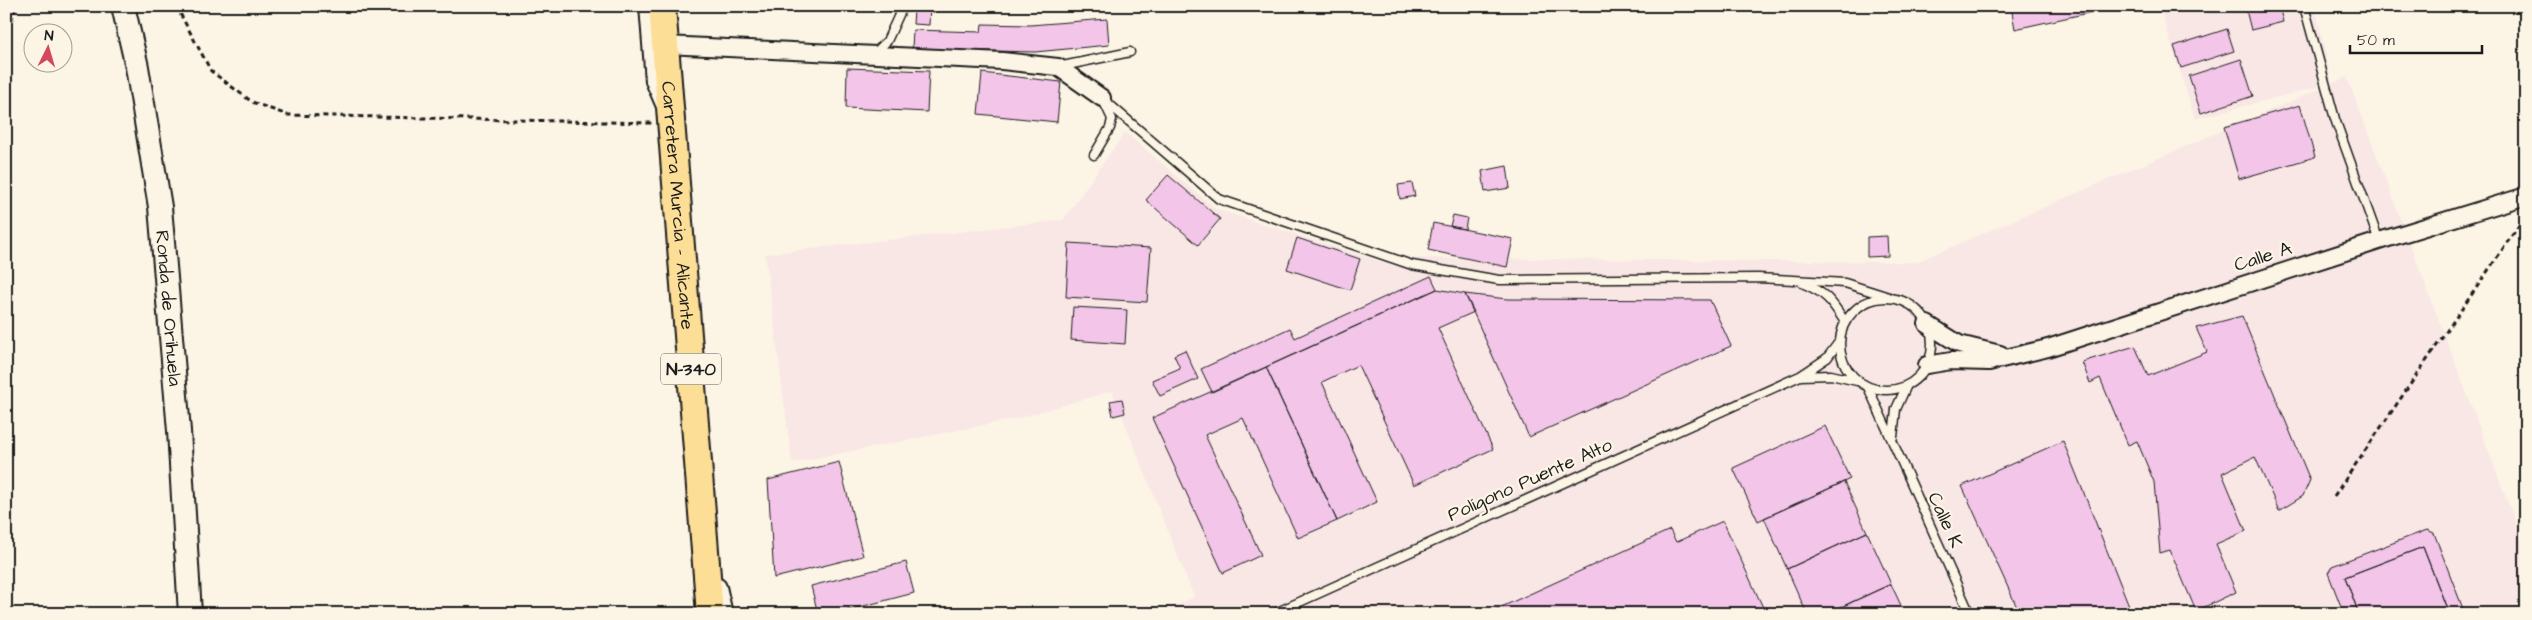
<svg xmlns="http://www.w3.org/2000/svg" width="2532" height="620" font-family="'Architects Daughter',sans-serif">
  <style>
    .built { fill: #f9e7e6 }
    .building { fill: #f2c5e9; stroke: #1c1c1c }
    .lines { fill: none; stroke-linecap: round; stroke-linejoin: round }
    .service-casing { stroke: #1c1c1c; stroke-width: 11 }
    .minor-casing { stroke: #1c1c1c; stroke-width: 20 }
    .secondary-casing { stroke: #1c1c1c; stroke-width: 26 }
    .trunk-casing { stroke: #1c1c1c; stroke-width: 30 }
    .path { stroke: #1c1c1c; stroke-width: 3; stroke-dasharray: 5 4; stroke-linecap: butt }
    .service { stroke: #fcf5e5; stroke-width: 8 }
    .minor { stroke: #fcf5e5; stroke-width: 16 }
    .secondary { stroke: #fcf5e5; stroke-width: 22 }
    .trunk { stroke: #fcde96; stroke-width: 26 }
    .labels { text-anchor: middle; dominant-baseline: central; stroke-width: 4.5; stroke-linejoin: round; paint-order: stroke }
    .shield { fill: #fcf5e5; stroke: #5f5d58; stroke-width: 1 }
    .shield-label { font-size: 18px; font-weight: bold; fill: #1c1c1c }
    .street-label { font-size: 19px; fill: #1c1c1c; stroke: #fcf5e5 }
  </style>
  <rect width="100%" height="100%" fill="#fcf5e5"/>
  <filter id="ink" filterUnits="userSpaceOnUse"><feTurbulence type="fractalNoise" baseFrequency=".02" numOctaves="2"/><feDisplacementMap in="SourceGraphic" scale="10" xChannelSelector="R" yChannelSelector="G"/><feConvolveMatrix kernelMatrix="1 2 1 2 8 2 1 2 1" color-interpolation-filters="sRGB"/></filter>
  <g filter="url(#ink)">
    <!-- built -->
    <path class="built" d="M2159,6H2315L2332,83L2195,119Z
      M2347,77L2526,550V614H1158L1194,597L1112,391L1015,419L792,463L765,254L1063,220L1125,132L1216,209L1395,266L1414,258L1916,262Z"/>
    <!-- building -->
    <path class="building" d="M917,6H930L929,25L913,24L914,10L917,11Z
      M2011,6H2120L2015,29Z
      M2245,6H2279L2283,22L2251,30Z
      M1107,19L1109,45L1035,52L912,49L913,30L981,32L982,24L1030,25Z
      M2227,29L2234,51L2181,68L2174,46Z
      M2241,59L2253,96L2201,113L2189,76Z
      M847,68L929,71L927,112L846,108Z
      M982,73L1061,82L1057,122L978,114Z
      M2300,105L2315,157L2239,179L2224,127Z
      M1507,166L1510,188L1485,192L1482,171Z
      M1168,175L1220,219L1198,245L1146,200Z
      M1412,183L1415,196L1400,199L1398,185Z
      M1453,215L1467,218L1465,229L1450,226Z
      M1433,223L1513,239L1507,267L1428,250Z
      M1887,236L1888,256L1867,257V237Z
      M1297,238L1360,259L1350,290L1287,269Z
      M1069,243L1151,248L1147,302L1066,297Z
      M1431,276L1437,289L1212,392L1201,369L1290,328L1295,338Z
      M1437,289L1465,294L1474,312L1438,328L1493,449L1414,485L1358,365L1322,382L1377,502L1337,521L1266,367Z
      M1465,294L1507,299L1710,300L1731,346L1529,437Z
      M1073,307L1127,310L1125,344L1071,340Z
      M2242,316L2310,480L2303,496L2279,511L2255,457L2222,473L2246,531L2216,544L2236,592L2196,611L2170,550L2160,553L2154,482L2137,441L2128,445L2100,378L2090,383L2082,362L2135,346L2148,376L2207,352L2196,328Z
      M1185,350L1198,379L1160,396L1152,380L1180,368L1174,355Z
      M1266,367L1337,521L1298,538L1243,418L1205,435L1261,555L1223,573L1152,418Z
      M1122,399L1125,413L1113,416L1110,401Z
      M1825,426L1850,479L1758,521L1733,468Z
      M2063,441L2130,608L2118,614H2020L1962,486Z
      M839,462L863,556L774,578L768,480Z
      M1844,482L1867,532L1787,569L1764,518Z
      M1723,521L1766,614H1486L1670,530L1676,542Z
      M2427,530L2434,533L2465,614H2449L2423,547L2345,577L2359,614H2344L2328,573L2332,566Z
      M1867,532L1891,584L1826,614H1807L1787,569Z
      M2423,547L2449,614H2359L2345,577Z
      M906,562L914,593L833,614H818L811,586Z
      M1891,584L1905,614H1826Z
      M2130,608L2132,614H2118Z"/>
    <g class="lines">
      <defs>
        <path id="service" d="M2304,6L2335,119L2379,241
          M874,54L887,41L903,6
          M1058,67L1130,52
          M1102,98L1219,199L1412,265L1499,280L1758,278L1845,283L1892,298
          M1094,155L1110,128L1112,119L1104,102
          M1802,283C1826,293 1831,300 1845,322
          M1840 344a46 46 0 1 1 92 0a46 46 0 1 1-92 0Z
          M1800,376L1831,375L1857,381
          M1868,387L1970,614
          M1893,437L1896,409L1907,385
          M1273,614L1800,376L1827,358L1839,342"/>
        <path id="minor" d="M648,6L654,81L664,104
          M665,45L1002,61L1058,67L1102,98
          M1927,324L1959,344L2000,354
          M1927,365L1951,361L1989,362L2048,348L2379,241L2526,196
          M718,587L724,614"/>
        <g id="secondary">
          <path id="s1" d="M123,6L137,67L160,207L179,431L190,614"/>
        </g>
        <g id="trunk">
          <path id="s2" d="M662,6L710,614"/>
        </g>
      </defs>
      <!-- service casing -->
      <use href="#service" class="service-casing"/>
      <!-- minor casing -->
      <use href="#minor" class="minor-casing"/>
      <!-- secondary casing -->
      <use href="#secondary" class="secondary-casing"/>
      <!-- trunk casing -->
      <use href="#trunk" class="trunk-casing"/>
      <!-- path -->
      <path class="path" d="M176,6L211,71L252,102L287,115L652,123
        M6,38L16,6
        M2334,496L2526,215"/>
      <!-- service -->
      <use href="#service" class="service"/>
      <!-- minor -->
      <use href="#minor" class="minor"/>
      <!-- secondary -->
      <use href="#secondary" class="secondary"/>
      <!-- trunk -->
      <use href="#trunk" class="trunk"/>
    </g>
  </g>
  <g class="labels">
    <!-- shield labels -->
    <rect class="shield" x="661" y="353.5" width="60" height="31" rx="4"/>
    <g class="shield-label">
      <text x="691" y="369">N-340</text>
    </g>
    <!-- street labels -->
    <g class="street-label">
      <text stroke="none"><textPath href="#s2" startOffset="200">Carretera Murcia - Alicante</textPath></text>
      <text transform="translate(2263 257) rotate(-18)">Calle A</text>
      <text stroke="none"><textPath href="#s1" startOffset="306">Ronda de Orihuela</textPath></text>
      <text transform="translate(1530 480) rotate(-24)">Polígono Puente Alto</text>
      <text transform="translate(1945 520) rotate(65)">Calle K</text>
    </g>
  </g>
  <!-- margin -->
  <rect width="2532" height="620" fill="none" stroke="#fcf5e5" stroke-width="25"/>
  <rect x="12" y="12" width="2507" height="595" fill="none" stroke="#1c1c1c" stroke-width="2" filter="url(#ink)"/>
  <!-- north arrow -->
  <g transform="translate(48 48) rotate(5)"><circle r="24" fill="#fcf5e5" stroke="#a29e95"/>
  <path d="M0-4L9 19L0 12L-9 19Z" fill="#d1495b"/>
  <text y="-8" font-size="14" font-weight="bold" text-anchor="middle" fill="#1c1c1c">N</text>
  </g>
  <!-- scale -->
  <path d="M2350 45v8h132v-8" fill="none" stroke="#1c1c1c" stroke-width="2.5"/>
  <text x="2357" y="45" font-size="15" fill="#1c1c1c" stroke="#fcf5e5" stroke-width="4" paint-order="stroke">50 m</text>
</svg>
